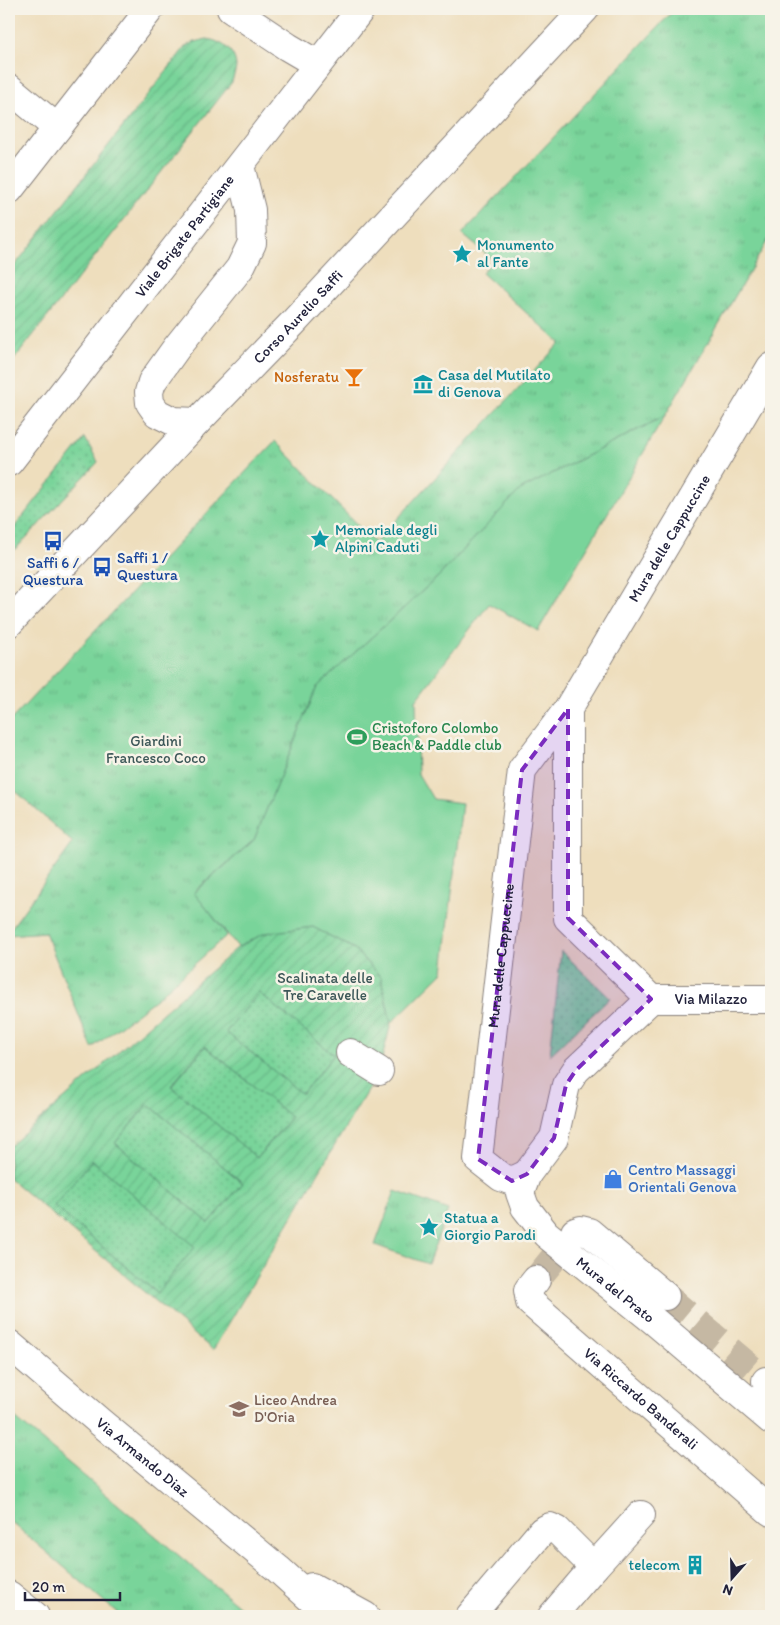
<svg xmlns="http://www.w3.org/2000/svg" width="780" height="1625" font-family="Itim,sans-serif">
  <style>
    .grass { fill: url(#grass-dots); stroke: #4e7b6a }
    .park { fill: url(#park-tufts); stroke: #4e7b6a }
    .garden { fill: url(#garden-furrows); stroke: #4e7b6a; fill-rule: evenodd }
    .pitch { fill: #79d49a; stroke: #4e7b6a }
    .lines { fill: none; stroke-linecap: round; stroke-linejoin: round }
    .minor-tunnel { stroke: #c5b8a3; stroke-width: 28; stroke-dasharray: 28 14; stroke-linecap: butt }
    .minor-casing { stroke: #88807c; stroke-width: 30 }
    .major-casing { stroke: #88807c; stroke-width: 30 }
    .minor { stroke: #fff; stroke-width: 28 }
    .major { stroke: #fff; stroke-width: 28 }
    .marked { fill: #7b2cbf; fill-opacity: 0.2; stroke: #7b2cbf; stroke-width: 4; stroke-dasharray: 10 6; stroke-linejoin: round }
    .labels { text-anchor: middle; dominant-baseline: central; stroke-width: 5; stroke-linejoin: round; paint-order: stroke }
    .street-label { font-size: 15px; fill: #22223b; stroke: #f7f3e8 }
    .culture-label { font-size: 15px; fill: #0d838f; stroke: #f7f3e8; text-anchor: start }
    .food-label { font-size: 15px; fill: #c56008; stroke: #f7f3e8; text-anchor: end }
    .transit-label { font-size: 15px; fill: #164399; stroke: #f7f3e8; text-anchor: start }
    .leisure-label { font-size: 15px; fill: #27864d; stroke: #f7f3e8; text-anchor: start }
    .park-label { font-size: 15px; fill: #3c5758; stroke: #f7f3e8 }
    .shop-label { font-size: 15px; fill: #366cbe; stroke: #f7f3e8; text-anchor: start }
    .education-label { font-size: 15px; fill: #785e54; stroke: #f7f3e8; text-anchor: start }
  </style>
  <defs>
    <pattern id="grass-dots" width="8" height="8" patternUnits="userSpaceOnUse" patternTransform="scale(1.25)"><rect width="8" height="8" fill="#79d49a"/><path d="M2 2h.1M6 6h.1" fill="none" stroke="#68b686" stroke-width="1.8" stroke-linecap="round"/></pattern>
    <pattern id="park-tufts" width="24" height="20" patternUnits="userSpaceOnUse" patternTransform="scale(1.25)"><rect width="24" height="20" fill="#79d49a"/><path d="M3 7l-1-3M5 7V3M7 7l1-3M15 17l-1-3M17 17v-4M19 17l1-3" fill="none" stroke="#68b686"/></pattern>
    <pattern id="garden-furrows" width="10" height="10" patternUnits="userSpaceOnUse" patternTransform="scale(1.25)"><rect width="10" height="10" fill="#79d49a"/><path d="M-1 1l2-2M0 10L10 0M9 11l2-2" fill="none" stroke="#68b686"/></pattern>
  </defs>
  <rect width="100%" height="100%" fill="#f7f3e8"/>
  <filter id="ink" filterUnits="userSpaceOnUse"><feTurbulence type="fractalNoise" baseFrequency=".02" numOctaves="2"/><feDisplacementMap in="SourceGraphic" scale="10" xChannelSelector="R" yChannelSelector="G"/><feConvolveMatrix kernelMatrix="1 2 1 2 8 2 1 2 1" color-interpolation-filters="sRGB"/></filter>
  <filter id="wash" filterUnits="userSpaceOnUse"><feTurbulence type="fractalNoise" baseFrequency=".0096" numOctaves="4" result="noise"/><feDisplacementMap in="SourceGraphic" scale="20" xChannelSelector="R" yChannelSelector="G"/><feGaussianBlur stdDeviation="1.12" result="paint"/><feColorMatrix in="noise" values="0 0 0 0 0 0 0 0 0 0 0 0 0 0 0 0 0 1.4 0 .05"/><feComposite in="paint" operator="in"/></filter>
  <g filter="url(#wash)">
    <rect width="100%" height="100%" fill="#eedebd"/>
    <!-- grass -->
    <path class="grass" d="M85,438L98,462L9,556V534Z
      M561,951L610,998L550,1055Z
      M259,992L334,1055L301,1095L226,1032Z
      M205,1046L291,1117L257,1158L171,1087Z
      M148,1104L243,1183L209,1223L115,1143Z
      M92,1160L196,1247L157,1293L53,1206Z"/>
    <!-- park -->
    <path class="park" d="M675,9H771V125L766,140L771,156V235L665,416L520,490L439,576L317,687L254,840L194,892L227,935L157,998L92,1048L45,932L9,935V931L73,843L9,785V722L275,441L375,543L560,343L482,273L493,260L462,234Z
      M395,1191L448,1210L428,1264L375,1245Z
      M9,1413L251,1616H121L9,1520Z"/>
    <!-- garden -->
    <path class="garden" d="M207,39C221,41 235,50 236,66C236,71 233,77 232,82L9,366V273L186,46L194,42Z
      M313,927L353,948L381,977L391,1023L379,1071L213,1350L9,1178V1147L238,947L265,933ZM259,993L334,1055L302,1094L226,1032ZM205,1046L291,1117L257,1158L171,1086ZM148,1104L243,1183L209,1223L115,1143ZM92,1160L195,1247L157,1293L54,1206Z"/>
    <!-- pitch -->
    <path class="pitch" d="M665,416L538,631L489,604L416,700L418,774L433,799L462,803L443,972L391,1023L381,977L353,948L313,927L265,933L238,947L194,893L254,840L317,687L439,576L520,490Z"/>
  </g>
  <g filter="url(#ink)">
    <g class="lines">
      <!-- minor-tunnel -->
      <path class="minor-tunnel" d="M536,1280L575,1232
        M665,1296L766,1381"/>
      <defs>
        <g id="minor">
          <path d="M231,9L288,47L317,64"/>
          <path d="M9,88L57,128"/>
          <path d="M197,422L173,421L157,413L150,403L149,392L152,382L177,347L240,268L252,243L251,210L240,166"/>
          <path id="s1" d="M568,709V918L651,999L576,1070L566,1085L554,1138L527,1174L520,1193L525,1207L546,1234L653,1320L771,1420"/>
          <path id="s2" d="M651,999H771"/>
          <path d="M350,1053L379,1071"/>
          <path id="s3" d="M527,1174L512,1181L501,1177L478,1159L522,770L568,709L771,367"/>
          <path d="M575,1232L581,1230L589,1232L665,1296"/>
          <path id="s4" d="M536,1280L528,1290L530,1302L771,1512"/>
          <path id="s5" d="M9,1344L100,1422L278,1569L330,1616"/>
          <path d="M766,1381L771,1386"/>
          <path d="M594,1567L641,1515"/>
          <path d="M312,1587L365,1616"/>
          <path d="M470,1616L542,1531L550,1527L557,1530L594,1567L552,1616"/>
        </g>
        <g id="major">
          <path d="M9,190L150,9"/>
          <path id="s6" d="M9,462L361,9"/>
          <path id="s7" d="M9,623L197,422L292,324L585,9"/>
          <path d="M9,1595L35,1616"/>
        </g>
      </defs>
      <!-- minor casing -->
      <use href="#minor" class="minor-casing"/>
      <!-- major casing -->
      <use href="#major" class="major-casing"/>
      <!-- minor -->
      <use href="#minor" class="minor"/>
      <!-- major -->
      <use href="#major" class="major"/>
    </g>
  </g>
  <!-- marked area -->
  <path class="marked" d="M568,709V918L651,999L576,1070L566,1085L554,1138L527,1174L512,1181L478,1159L522,770Z"/>
  <!-- icons -->
  <defs>
    <symbol id="sight-bare" viewBox="-9 -9 18 18"><path d="M0-6L1.8-2.2L6-1.7L2.9 1.2L3.7 5.4L0 3.3L-3.7 5.4L-2.9 1.2L-6-1.7L-1.8-2.2Z" fill="#0f9aa8" stroke="#f7f3e8" stroke-width="2.5" paint-order="stroke"/></symbol>
    <symbol id="bar-bare" viewBox="-9 -9 18 18"><path d="M-6-5H6L.8 .8V4.5H3.5V6h-7V4.5H-.8V.8Z" fill="#e8710a" stroke="#f7f3e8" stroke-width="2.5" paint-order="stroke"/></symbol>
    <symbol id="museum-bare" viewBox="-9 -9 18 18"><path d="M0-6L6-3V-2H-6V-3ZM-5-1h2V3h-2ZM-1-1h2V3h-2ZM3-1h2V3H3ZM-6 4H6V6H-6Z" fill="#0f9aa8" stroke="#f7f3e8" stroke-width="2.5" paint-order="stroke"/></symbol>
    <symbol id="bus-bare" viewBox="-9 -9 18 18"><path d="M-5-6H5V4H4V6H2V4H-2V6H-4V4H-5ZM-3.5-4V0h7V-4ZM-3.5 1.2v1.5H-2V1.2ZM2 1.2v1.5H3.5V1.2Z" fill="#1a4fb4" stroke="#f7f3e8" stroke-width="2.5" paint-order="stroke"/></symbol>
    <symbol id="stadium-bare" viewBox="-9 -9 18 18"><path d="M0-5a6.5 5 0 1 0 0 10a6.5 5 0 1 0 0-10ZM-3.5-1.8h7v3.6h-7Z" fill="#2e9e5b" stroke="#f7f3e8" stroke-width="2.5" paint-order="stroke"/></symbol>
    <symbol id="shop-bare" viewBox="-9 -9 18 18"><path d="M-5-2.5h2.3a2.7 3.5 0 0 1 5.4 0H5L5.5 6h-11ZM-1.5-2.5h3a1.5 2.3 0 0 0-3 0Z" fill="#3f7fe0" stroke="#f7f3e8" stroke-width="2.5" paint-order="stroke"/></symbol>
    <symbol id="university-bare" viewBox="-9 -9 18 18"><path d="M0-5L7-2L0 1L-7-2ZM-4 1L0 2.5L4 1V4Q0 6-4 4Z" fill="#8d6e63" stroke="#f7f3e8" stroke-width="2.5" paint-order="stroke"/></symbol>
    <symbol id="building-bare" viewBox="-9 -9 18 18"><path d="M-4-6H4V6H1V3H-1V6H-4ZM-2.5-4.3h1.7v1.8h-1.7ZM.8-4.3h1.7v1.8H.8ZM-2.5-1h1.7V.8h-1.7ZM.8-1h1.7V.8H.8Z" fill="#0f9aa8" stroke="#f7f3e8" stroke-width="2.5" paint-order="stroke"/></symbol>
  </defs>
  <g fill-rule="evenodd">
    <use href="#sight-bare" x="448" y="240" width="28" height="28"/>
    <use href="#bar-bare" x="340" y="363" width="28" height="28"/>
    <use href="#museum-bare" x="409" y="370" width="28" height="28"/>
    <use href="#sight-bare" x="306" y="525" width="28" height="28"/>
    <use href="#bus-bare" x="39" y="527" width="28" height="28"/>
    <use href="#bus-bare" x="88" y="553" width="28" height="28"/>
    <use href="#stadium-bare" x="343" y="723" width="28" height="28"/>
    <use href="#shop-bare" x="599" y="1165" width="28" height="28"/>
    <use href="#sight-bare" x="415" y="1213" width="28" height="28"/>
    <use href="#university-bare" x="225" y="1395" width="28" height="28"/>
    <use href="#building-bare" x="681" y="1551" width="28" height="28"/>
  </g>
  <g class="labels">
    <!-- street labels -->
    <g class="street-label">
      <text stroke="none"><textPath href="#s6" startOffset="286">Viale Brigate Partigiane</textPath></text>
      <text stroke="none"><textPath href="#s7" startOffset="421">Corso Aurelio Saffi</textPath></text>
      <text stroke="none"><textPath href="#s3" startOffset="724">Mura delle Cappuccine</textPath></text>
      <text stroke="none"><textPath href="#s3" startOffset="262">Mura delle Cappuccine</textPath></text>
      <text stroke="none"><textPath href="#s2" startOffset="60">Via Milazzo</textPath></text>
      <text stroke="none"><textPath href="#s1" startOffset="704">Mura del Prato</textPath></text>
      <text stroke="none"><textPath href="#s4" startOffset="172">Via Riccardo Banderali</textPath></text>
      <text stroke="none"><textPath href="#s5" startOffset="175">Via Armando Diaz</textPath></text>
    </g>
    <!-- culture labels -->
    <g class="culture-label">
      <text x="477" y="245">Monumento<tspan x="477" dy="17">al Fante</tspan></text>
      <text x="438" y="375">Casa del Mutilato<tspan x="438" dy="17">di Genova</tspan></text>
      <text x="335" y="530">Memoriale degli<tspan x="335" dy="17">Alpini Caduti</tspan></text>
      <text x="444" y="1218">Statua a<tspan x="444" dy="17">Giorgio Parodi</tspan></text>
      <text x="680" y="1565" text-anchor="end">telecom</text>
    </g>
    <!-- food labels -->
    <g class="food-label">
      <text x="339" y="377">Nosferatu</text>
    </g>
    <!-- transit labels -->
    <g class="transit-label">
      <text x="117" y="558">Saffi 1 /<tspan x="117" dy="17">Questura</tspan></text>
      <text x="53" y="563" text-anchor="middle">Saffi 6 /<tspan x="53" dy="17">Questura</tspan></text>
    </g>
    <!-- leisure labels -->
    <g class="leisure-label">
      <text x="372" y="728">Cristoforo Colombo<tspan x="372" dy="17">Beach &amp; Paddle club</tspan></text>
    </g>
    <!-- park labels -->
    <g class="park-label">
      <text x="156" y="741">Giardini<tspan x="156" dy="17">Francesco Coco</tspan></text>
      <text x="325" y="978">Scalinata delle<tspan x="325" dy="17">Tre Caravelle</tspan></text>
    </g>
    <!-- shop labels -->
    <g class="shop-label">
      <text x="628" y="1170">Centro Massaggi<tspan x="628" dy="17">Orientali Genova</tspan></text>
    </g>
    <!-- education labels -->
    <g class="education-label">
      <text x="254" y="1400">Liceo Andrea<tspan x="254" dy="17">D'Oria</tspan></text>
    </g>
  </g>
  <!-- margin -->
  <rect width="780" height="1625" fill="none" stroke="#f7f3e8" stroke-width="30"/>
  <!-- north arrow -->
  <g transform="translate(732 1578) rotate(200)" stroke="#f7f3e8" stroke-width="4" paint-order="stroke">
  <path d="M0-4L9 19L0 12L-9 19Z" fill="#22223b"/>
  <text y="-8" font-size="14" font-weight="bold" text-anchor="middle" fill="#22223b">N</text>
  </g>
  <!-- scale -->
  <path d="M25 1592v8h95v-8" fill="none" stroke="#22223b" stroke-width="2.5"/>
  <text x="32" y="1592" font-size="15" fill="#22223b" stroke="#f7f3e8" stroke-width="4" paint-order="stroke">20 m</text>
</svg>
